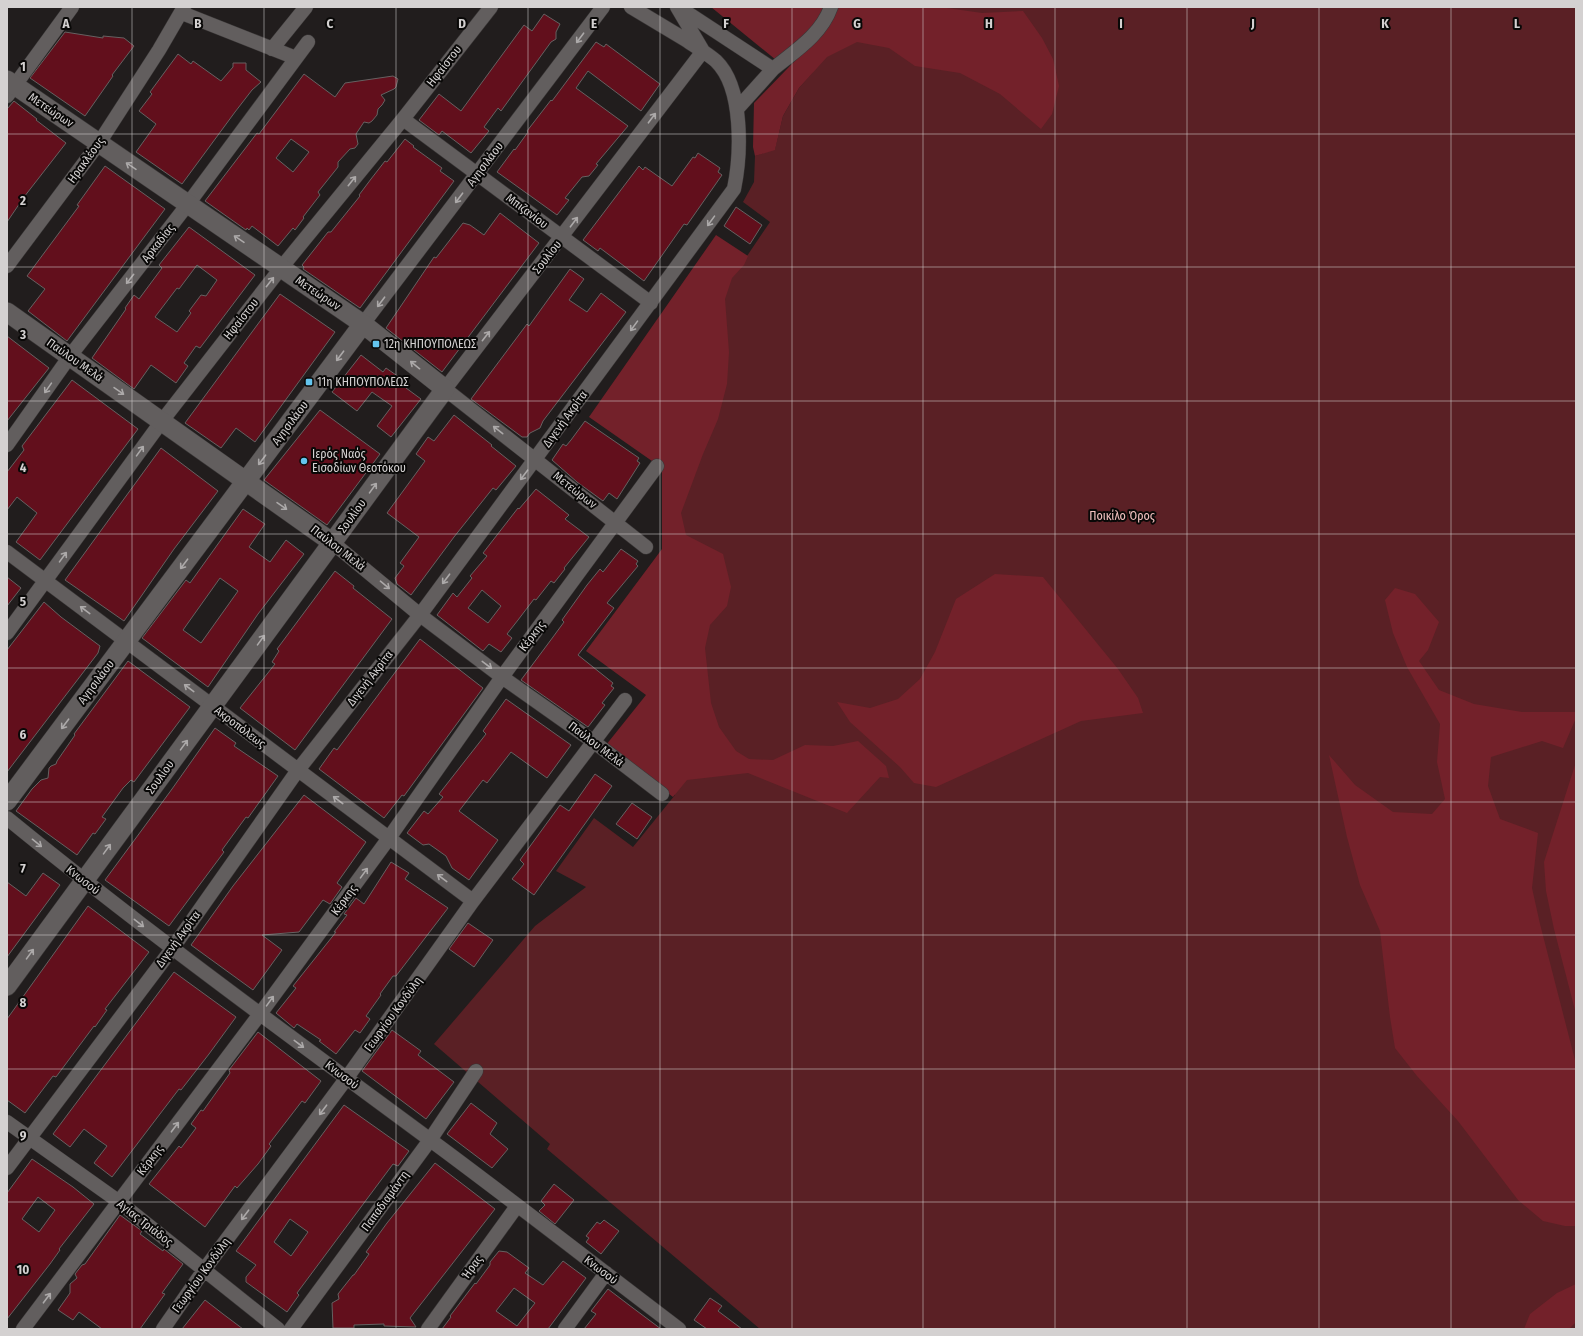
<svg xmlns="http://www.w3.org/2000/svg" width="1583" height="1336" font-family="'Fira Sans Condensed',sans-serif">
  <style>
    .green { fill: #5a2025 }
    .forest { fill: #73212a }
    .building { fill: #620f1c; stroke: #666161; fill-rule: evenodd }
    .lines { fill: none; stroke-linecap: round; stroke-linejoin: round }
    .street-casing { stroke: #3a3737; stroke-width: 15 }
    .secondary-casing { stroke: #3a3737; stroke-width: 20 }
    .street { stroke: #625e5e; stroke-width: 14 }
    .secondary { stroke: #625e5e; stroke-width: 19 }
    .oneway { stroke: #aca9a9 }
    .grid { fill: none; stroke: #d4d1d1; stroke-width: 1; stroke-opacity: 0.55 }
    .poi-dot { fill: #64c5ee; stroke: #090807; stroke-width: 1.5 }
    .labels { text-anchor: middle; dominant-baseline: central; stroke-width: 4; stroke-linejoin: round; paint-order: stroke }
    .street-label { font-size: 12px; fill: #d4d1d1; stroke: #090807 }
    .poi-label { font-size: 12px; fill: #d4d1d1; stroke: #090807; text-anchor: start }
    .park-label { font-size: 12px; fill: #f3c1c0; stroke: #090807 }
    .grid-label { font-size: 13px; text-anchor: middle; font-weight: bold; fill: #d4d1d1; stroke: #090807; stroke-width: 4; stroke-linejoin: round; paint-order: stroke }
  </style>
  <rect width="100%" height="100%" fill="#211d1d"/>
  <!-- green -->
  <path class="green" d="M722,7H1576V1329H760L547,1149L550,1144L434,1044L535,926L586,887L556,871L594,818L633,847L675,795L665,466L592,415L747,256L770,222L743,202L754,182L755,156L775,149L783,116L799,88L813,72Z"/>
  <!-- forest -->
  <path class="forest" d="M711,7H827L808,36L776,60Z
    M838,7H940L982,13L1023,11L1042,38L1053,59L1059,86L1052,114L1041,129L1000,94L960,73L915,66L889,48L857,42L827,57L799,88L783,116L775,150L755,156L753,147L754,103L816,39Z
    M716,235L748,256L744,265L732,278L725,299L729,352L727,384L718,419L703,454L681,513L686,535L723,554L731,587L727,606L710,625L705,648L711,703L719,727L736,751L749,759L773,760L805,745L833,746L858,741L886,766L889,778L880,777L847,813L748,773L687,780L673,797L606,745L646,695L586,651L662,549V468L589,417Z
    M995,574L1043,577L1118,669L1138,698L1143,713L1081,721L936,787L914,783L900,767L850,722L837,702L870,708L898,699L920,679L935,652L956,599Z
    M1395,588L1415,594L1439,622L1428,650L1419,661L1439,690L1474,704L1522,712H1576V718L1563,748L1542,741L1491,757L1488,786L1500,819L1538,833L1532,888L1540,924L1576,1064V1226H1565L1543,1221L1518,1200L1458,1121L1417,1076L1395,1048L1390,1017L1380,931L1360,885L1347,837L1329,755L1355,785L1393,812L1432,814L1445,799L1437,762L1440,724L1407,667L1393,633L1385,600Z
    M1576,762V1014L1554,929L1546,891L1544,862Z
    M1576,1284V1322L1569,1329H1524L1530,1314L1557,1293Z"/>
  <!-- building -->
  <path class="building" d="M544,14L560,24L556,32V39L551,42L501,111L498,108L484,127L489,131L471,153L442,131L439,135L419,120L439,94L461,111L524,25L532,31Z
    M65,32L103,38V36L124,38L134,46L112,75L113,76L85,116L30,78Z
    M596,42L604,47L606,44L660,84L641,111L588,71L576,88L628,126L596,164L598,165L589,176L582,177L565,198L569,200L557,215L497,172L514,149L515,150L528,132L527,131L551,100L552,101Z
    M178,54L191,64L193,61L221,81L233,67V63H246V70L261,82L252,90L235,112L182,184L136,152L156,124L139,111L152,94L150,92Z
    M304,74L335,97L345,83L393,76L398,79L396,87L394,89L381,95L385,100L382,105L378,109L377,115L372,121L369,123L364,122L356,134L358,144L355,148L350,149L338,162V167L318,192L320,195L303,217L304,218L295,230L293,228L278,246L252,226L249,230L247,228L246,230L205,201L257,133L259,134ZM291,139L309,152L293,172L276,158Z
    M14,101L37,119L36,120L66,143L24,197L7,222V109Z
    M405,139L414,146L413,147L442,168L440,171L454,181L360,308L303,269L304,267L302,265L328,232H331L360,196L359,195L371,179L385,161L387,162Z
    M698,153L720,168L718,172L722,175L687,225L684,224L644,281L600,248L598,251L583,240L639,166L643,170L645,167L672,186L693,157L695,158Z
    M105,166L165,209L67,341L28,311L45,289L27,276L79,206L77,205Z
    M736,207L762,225L750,244L724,226Z
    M500,213L539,243L442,372L386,328L434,257L436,258L463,223L470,225L484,235Z
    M189,227L255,275L200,348L196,346L184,363L188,366L176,383L151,365L134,389L92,358L126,309L125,308L134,295L139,299L162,268L159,265ZM197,265L217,280L206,296L201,295L189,311L191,313L177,332L155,317L177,288L179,289Z
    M570,269L584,279L569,300L587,312L601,293L626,312L543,421L540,428L530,433L527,437H522L471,399L527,324L529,326Z
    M280,294L335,332L255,442L236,428L221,448L185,423Z
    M7,336L49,368L7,421Z
    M361,355L383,372L386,368L409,384L406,388L421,399L391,437L377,426L392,406L372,392L357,411L332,392Z
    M72,380L138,429L40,560L16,542L37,513L17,497L7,510V472L24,450L22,446Z
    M320,410L380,454L327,525L268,483L264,480Z
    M454,415L492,445L491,446L516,466L496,490L493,488L454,537L411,595L397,584L395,578L404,566L400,563L419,537L387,513L425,461L416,454L428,437L434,441Z
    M585,421L639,458L637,461L640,463L617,499L609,493L603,501L577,482L552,460L563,444L566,446L571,440Z
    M161,448L218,491L174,549L124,621L65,580Z
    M536,489L569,515L565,519L589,537L564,568L565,569L554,583L551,581L536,600L534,599L518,620L507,634L512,638L501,652L489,644L483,651L437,615L453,593L457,597L472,578L470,576L487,556L483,553L518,508L519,509ZM482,590L501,606L488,623L468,608Z
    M243,509L265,524L249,547L270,562L286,540L304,554L258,614L208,687L142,638L186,580L190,583ZM220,578L238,591L201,643L183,630Z
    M621,549L638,561L636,564L638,566L607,603L614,608L578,655L613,683L611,686L614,688L602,703L605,705L588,727L521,680L553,637L564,622L562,620L587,585L600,569L603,572Z
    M335,571L354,586L353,588L392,619L295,750L240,708L275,664L272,662L279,651L277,649Z
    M7,577L21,588L7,606Z
    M44,602L61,617L100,646L98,653L7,772V650Z
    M420,639L483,688L404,796L402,795L384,818L319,769L334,748L337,750Z
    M128,661L190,707L134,782L131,780L123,788L102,817L106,819L95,834L93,833L77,855L16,811L32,789L41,780L48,778L49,768L51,766L56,764L57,761L75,735L74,734Z
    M506,699L571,745L547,778L511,752L487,783L483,780L459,811L498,840L469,880L452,868L446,856L429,844L423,845L407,833L424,811L428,814L443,797L439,794L486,734L483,731Z
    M215,728L236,743L234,746L278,776L248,818L246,817L222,850L224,852L169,926L105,880L172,789Z
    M595,774L612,786L534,895L512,879L524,864L520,860L560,805L569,811Z
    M304,795L366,842L337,883L342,887L330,904L323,900L299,932L262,935L282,950L253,990L191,945L233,886Z
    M632,803L652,817L637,839L616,824Z
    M391,862L409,873L405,879L448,908L396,976H393L380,994L381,995L366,1016L370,1019L360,1033L355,1030L336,1054L319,1041L321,1040L297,1024L294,1028L276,1013L296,988L293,986L336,932H334L347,915L344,914L356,898L364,904Z
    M43,873L60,885L7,957V882L26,896Z
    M88,906L149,952L105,1009L107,1010L95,1027L94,1026L56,1077L53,1076L25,1113L7,1100V1019Z
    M468,923L493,940L474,967L449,949Z
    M174,972L236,1017L209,1054L181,1090L179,1089L112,1177L94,1163L107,1146L97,1139L84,1129L70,1147L53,1134Z
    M392,1030L421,1051L418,1055L454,1082L426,1119L362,1071Z
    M258,1032L321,1081L305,1103L302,1101L269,1144L271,1146L258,1164L237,1188L235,1186L205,1227L149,1184L179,1146L181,1148L196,1128L191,1124L201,1110L203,1111L230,1073L229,1070Z
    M471,1103L497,1123L490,1134L508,1149L492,1168L447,1134Z
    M344,1105L409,1151L398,1166L393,1164L297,1293L299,1295L287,1312L246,1282V1277L256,1265L236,1251ZM290,1219L308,1232L291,1256L274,1242Z
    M32,1159L73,1187L94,1204L59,1249L60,1250L50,1264L7,1319V1193ZM38,1197L55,1210L39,1232L22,1219Z
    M435,1163L495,1209L410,1318L416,1327L384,1326V1324L354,1325V1328H333L332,1303L339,1299L338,1294L353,1275H354L369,1254L366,1252L387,1223Z
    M554,1184L574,1200L555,1224L539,1211L545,1205L541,1201Z
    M120,1215L142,1231L140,1234L163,1251L164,1249L183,1264L162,1293L165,1294L140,1329H102L79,1312L73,1320L58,1310L70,1293V1284L77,1278L75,1274L82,1265L85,1264Z
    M604,1220L619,1231L601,1254L586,1242L589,1238L586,1236L597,1222L600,1224Z
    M499,1251L507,1252L529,1268L525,1273L543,1285L563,1261L586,1278L548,1329H442L451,1317L450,1316L475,1283L476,1284L490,1265V1262ZM514,1288L535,1303L517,1326L496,1311Z
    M608,1289L629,1305L661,1329H584L596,1314L591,1311Z
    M710,1298L722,1306L718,1311L742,1329H707L694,1320Z
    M205,1300L223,1314L243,1329H182Z"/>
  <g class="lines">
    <defs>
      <path id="street" d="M680,8L773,69L737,109
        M182,13L296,58
        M272,49L306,7
        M773,69C795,51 821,35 831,7
        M7,96L72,7
        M403,119L651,303
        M7,266L99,143L159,50L184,7
        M363,324L603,7
        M7,445L70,356L188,204L308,42
        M333,543L420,615L502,677L594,742L662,794
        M646,547L445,389L703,51L677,7
        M7,552L473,901
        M7,633L162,421L281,268L403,119L491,7
        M7,818C144,930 287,1034 429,1139C513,1201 596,1266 679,1329
        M7,1122L118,1201L278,1329
        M7,1168L172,949L298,770L420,615L734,189C741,155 744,88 716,61C707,53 696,47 686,40C668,29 649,18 631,7
        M23,1329L260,1014L389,838L502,677L657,466
        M163,1329L204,1270L346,1079L473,901L625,700
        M291,1329L430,1140L476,1071
        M428,1329L517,1206
        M565,1329L606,1273"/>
      <path id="secondary" d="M7,80L363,324L445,389L7,986
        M7,312L333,543
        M7,801L363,324"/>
    </defs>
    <!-- street casing -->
    <use href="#street" class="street-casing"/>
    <!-- secondary casing -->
    <use href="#secondary" class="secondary-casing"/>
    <!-- street -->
    <use href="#street" class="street"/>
    <!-- secondary -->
    <use href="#secondary" class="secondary"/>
  </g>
  <!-- one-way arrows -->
  <defs><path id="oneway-shaft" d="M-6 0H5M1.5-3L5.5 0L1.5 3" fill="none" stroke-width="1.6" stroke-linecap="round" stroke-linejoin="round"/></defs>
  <g class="oneway">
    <use href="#oneway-shaft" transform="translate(580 38) rotate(127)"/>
    <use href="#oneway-shaft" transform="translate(652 118) rotate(-53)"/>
    <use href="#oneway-shaft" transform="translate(131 166) rotate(-146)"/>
    <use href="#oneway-shaft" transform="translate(352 181) rotate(-51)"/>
    <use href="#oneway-shaft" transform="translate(459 198) rotate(127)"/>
    <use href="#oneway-shaft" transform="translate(711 221) rotate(126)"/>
    <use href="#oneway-shaft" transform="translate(574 222) rotate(-53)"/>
    <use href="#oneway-shaft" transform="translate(239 239) rotate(-146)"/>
    <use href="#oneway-shaft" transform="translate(130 279) rotate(128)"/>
    <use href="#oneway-shaft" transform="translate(270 282) rotate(-52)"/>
    <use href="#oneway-shaft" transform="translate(381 302) rotate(127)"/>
    <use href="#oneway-shaft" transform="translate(634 326) rotate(126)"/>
    <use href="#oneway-shaft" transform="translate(486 336) rotate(-52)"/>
    <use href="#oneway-shaft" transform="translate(340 356) rotate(127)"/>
    <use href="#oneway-shaft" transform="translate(415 365) rotate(-141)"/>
    <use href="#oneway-shaft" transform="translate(48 388) rotate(125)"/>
    <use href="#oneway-shaft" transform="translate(119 391) rotate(35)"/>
    <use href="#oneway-shaft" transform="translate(498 430) rotate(-142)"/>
    <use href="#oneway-shaft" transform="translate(140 451) rotate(-54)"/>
    <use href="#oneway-shaft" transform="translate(262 460) rotate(127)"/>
    <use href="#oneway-shaft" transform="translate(524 475) rotate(127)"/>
    <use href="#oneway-shaft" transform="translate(373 488) rotate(-54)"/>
    <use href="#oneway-shaft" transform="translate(282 506) rotate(35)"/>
    <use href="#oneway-shaft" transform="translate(63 557) rotate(-54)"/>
    <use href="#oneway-shaft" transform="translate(184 564) rotate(127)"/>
    <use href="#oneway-shaft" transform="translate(446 579) rotate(127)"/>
    <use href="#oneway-shaft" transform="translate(385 585) rotate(40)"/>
    <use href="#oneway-shaft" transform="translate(85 610) rotate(-143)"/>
    <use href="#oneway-shaft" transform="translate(261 640) rotate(-54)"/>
    <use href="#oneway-shaft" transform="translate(487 665) rotate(37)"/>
    <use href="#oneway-shaft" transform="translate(189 688) rotate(-143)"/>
    <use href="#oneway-shaft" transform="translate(65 724) rotate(127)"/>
    <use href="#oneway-shaft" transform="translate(184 745) rotate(-54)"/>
    <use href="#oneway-shaft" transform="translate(338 800) rotate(-143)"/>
    <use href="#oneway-shaft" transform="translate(37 843) rotate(39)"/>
    <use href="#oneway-shaft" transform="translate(107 849) rotate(-54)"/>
    <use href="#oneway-shaft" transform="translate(364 873) rotate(-54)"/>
    <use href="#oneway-shaft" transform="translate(442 878) rotate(-143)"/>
    <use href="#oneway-shaft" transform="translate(139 923) rotate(38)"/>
    <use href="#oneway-shaft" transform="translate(30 954) rotate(-54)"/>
    <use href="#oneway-shaft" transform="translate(270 1001) rotate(-54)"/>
    <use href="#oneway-shaft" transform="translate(299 1044) rotate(37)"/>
    <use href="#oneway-shaft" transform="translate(323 1110) rotate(127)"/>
    <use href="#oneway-shaft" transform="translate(175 1127) rotate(-53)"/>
    <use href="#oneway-shaft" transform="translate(245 1215) rotate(127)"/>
    <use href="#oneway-shaft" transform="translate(47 1298) rotate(-53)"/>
  </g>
  <!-- grid -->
  <path class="grid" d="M132,7V1329M264,7V1329M396,7V1329M528,7V1329M660,7V1329M792,7V1329M923,7V1329M1055,7V1329M1187,7V1329M1319,7V1329M1451,7V1329M7,134H1576M7,267H1576M7,401H1576M7,534H1576M7,668H1576M7,802H1576M7,935H1576M7,1069H1576M7,1202H1576"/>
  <!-- markers -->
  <g class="poi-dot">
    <rect x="372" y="340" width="8" height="8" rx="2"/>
    <rect x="305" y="378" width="8" height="8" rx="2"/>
    <circle cx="304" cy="461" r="4"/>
  </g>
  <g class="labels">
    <!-- street labels -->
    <g class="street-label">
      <text transform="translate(444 66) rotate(-52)">Ηφαίστου</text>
      <text transform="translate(51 110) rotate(34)">Μετεώρων</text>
      <text transform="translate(86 160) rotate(-54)">Ηρακλέους</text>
      <text transform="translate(485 164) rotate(-53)">Αγησιλάου</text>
      <text transform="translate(527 211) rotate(37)">Μπιζανίου</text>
      <text transform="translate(158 243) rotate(-52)">Αρκαδίας</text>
      <text transform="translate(547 257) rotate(-52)">Σουλίου</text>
      <text transform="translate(318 293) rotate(34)">Μετεώρων</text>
      <text transform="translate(241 319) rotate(-52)">Ηφαίστου</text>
      <text transform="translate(75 360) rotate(35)">Παύλου Μελά</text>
      <text transform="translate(565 419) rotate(-54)">Διγενή Ακρίτα</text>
      <text transform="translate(290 423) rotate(-53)">Αγησιλάου</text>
      <text transform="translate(575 490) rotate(38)">Μετεώρων</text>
      <text transform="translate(352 516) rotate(-54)">Σουλίου</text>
      <text transform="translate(338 548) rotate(38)">Παύλου Μελά</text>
      <text transform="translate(532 636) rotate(-53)">Κέρκης</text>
      <text transform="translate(370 678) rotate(-52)">Διγενή Ακρίτα</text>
      <text transform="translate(96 682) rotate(-53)">Αγησιλάου</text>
      <text transform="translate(240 727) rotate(37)">Ακροπόλεως</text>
      <text transform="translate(596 744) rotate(37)">Παύλου Μελά</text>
      <text transform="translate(160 777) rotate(-54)">Σουλίου</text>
      <text transform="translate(83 880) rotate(38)">Κνωσού</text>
      <text transform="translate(344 900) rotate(-54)">Κέρκης</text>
      <text transform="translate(178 939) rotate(-54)">Διγενή Ακρίτα</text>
      <text transform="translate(393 1014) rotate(-54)">Γεωργίου Κονδύλη</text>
      <text transform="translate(342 1075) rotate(37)">Κνωσού</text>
      <text transform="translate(150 1160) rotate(-53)">Κέρκης</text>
      <text transform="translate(385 1201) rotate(-54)">Παπαδιαμάντη</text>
      <text transform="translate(145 1223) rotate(38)">Αγίας Τριάδος</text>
      <text transform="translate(472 1267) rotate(-54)">Ήρας</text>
      <text transform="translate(601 1270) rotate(37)">Κνωσού</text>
      <text transform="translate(201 1275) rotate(-54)">Γεωργίου Κονδύλη</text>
    </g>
    <!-- poi labels -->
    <g class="poi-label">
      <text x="384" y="344">12η ΚΗΠΟΥΠΟΛΕΩΣ</text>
      <text x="317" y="382">11η ΚΗΠΟΥΠΟΛΕΩΣ</text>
      <text x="312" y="454">Ιερός Ναός<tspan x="312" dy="14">Εισοδίων Θεοτόκου</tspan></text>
    </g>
    <!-- park labels -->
    <g class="park-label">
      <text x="1122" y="516">Ποικίλο Όρος</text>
    </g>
  </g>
  <g class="grid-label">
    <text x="66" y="28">A</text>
    <text x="198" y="28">B</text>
    <text x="330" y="28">C</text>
    <text x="462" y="28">D</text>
    <text x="594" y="28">E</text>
    <text x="726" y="28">F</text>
    <text x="857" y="28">G</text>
    <text x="989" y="28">H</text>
    <text x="1121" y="28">I</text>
    <text x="1253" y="28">J</text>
    <text x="1385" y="28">K</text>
    <text x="1517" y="28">L</text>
    <text x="23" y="71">1</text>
    <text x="23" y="205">2</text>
    <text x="23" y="339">3</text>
    <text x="23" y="472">4</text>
    <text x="23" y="606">5</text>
    <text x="23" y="739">6</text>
    <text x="23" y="873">7</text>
    <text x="23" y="1007">8</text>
    <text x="23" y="1140">9</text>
    <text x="23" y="1274">10</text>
  </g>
  <!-- border -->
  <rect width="1583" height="1336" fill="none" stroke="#d4d1d1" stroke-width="16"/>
</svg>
